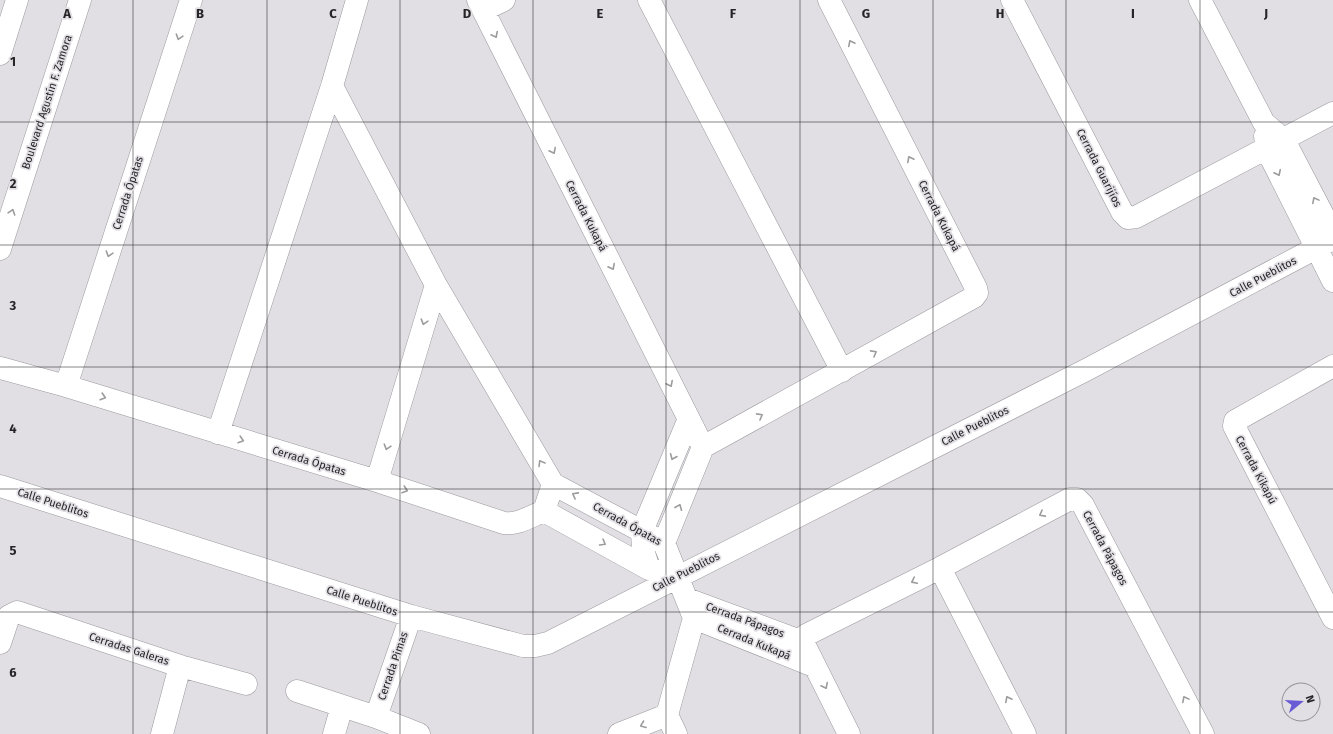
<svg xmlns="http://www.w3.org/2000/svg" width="1333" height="734" font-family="'Fira Sans',sans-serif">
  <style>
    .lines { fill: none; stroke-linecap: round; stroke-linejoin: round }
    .minor-casing { stroke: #9b999e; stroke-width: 23 }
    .tertiary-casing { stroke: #9b999e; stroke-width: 23 }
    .minor { stroke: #fff; stroke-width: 22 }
    .tertiary { stroke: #fff; stroke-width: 22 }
    .oneway { stroke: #9d9c9d }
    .grid { fill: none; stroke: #252426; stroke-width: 1; stroke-opacity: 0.55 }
    .labels { text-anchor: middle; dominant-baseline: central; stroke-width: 3.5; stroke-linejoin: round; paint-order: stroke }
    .street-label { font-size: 11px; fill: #252426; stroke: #e1dee4 }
    .grid-label { font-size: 13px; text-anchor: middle; font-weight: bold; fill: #252426; stroke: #e1dee4; stroke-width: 3.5; stroke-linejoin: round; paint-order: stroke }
  </style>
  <rect width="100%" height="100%" fill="#e1dee4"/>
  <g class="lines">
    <defs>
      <path id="minor" d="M478,0L703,447
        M649,0L842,371
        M1012,0L1122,212L1128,218L1136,217L1333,113
        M1200,0L1264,123L1284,140L1333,234
        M483,10L504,0
        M1265,136L1267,150L1333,281
        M1333,366L1235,421L1234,426L1333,618
        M1,368L66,386L377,481L504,523C518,525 531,516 544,511L553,484L436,285L332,86
        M66,386L191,0
        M218,433L332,86L357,0
        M377,481L436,285
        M553,484L664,543L694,618
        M0,486L411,616L523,646H535L548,643L1086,370L1333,239
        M544,511L649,569L657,571
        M664,543L703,447L974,297L977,293L976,288L829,0
        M940,568L1025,734
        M649,569L643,550L642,531L688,421
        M687,599L803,642
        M694,618L814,666
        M0,643L9,616L17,612L180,666L246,684
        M297,691L376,717L419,734
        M376,717L411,616
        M162,734L180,666
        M334,734L342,706
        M619,734L667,715
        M676,734L667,715L694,618
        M849,734L803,642L806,635L940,568L1070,499H1077L1083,505L1203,734"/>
      <path id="tertiary" d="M0,54L17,0
        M0,249L80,0"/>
    </defs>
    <!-- minor casing -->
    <use href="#minor" class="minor-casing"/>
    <!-- tertiary casing -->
    <use href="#tertiary" class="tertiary-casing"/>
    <!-- minor -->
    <use href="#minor" class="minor"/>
    <!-- tertiary -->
    <use href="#tertiary" class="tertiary"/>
  </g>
  <!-- one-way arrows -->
  <defs><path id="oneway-chevron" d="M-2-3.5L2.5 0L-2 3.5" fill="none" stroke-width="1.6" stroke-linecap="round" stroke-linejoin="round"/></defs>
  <g class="oneway">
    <use href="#oneway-chevron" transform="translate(495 35) rotate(63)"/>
    <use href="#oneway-chevron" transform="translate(179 37) rotate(108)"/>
    <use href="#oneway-chevron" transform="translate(851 43) rotate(-117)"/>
    <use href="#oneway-chevron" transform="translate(553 151) rotate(63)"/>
    <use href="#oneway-chevron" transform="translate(910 159) rotate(-117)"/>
    <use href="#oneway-chevron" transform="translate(1278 173) rotate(64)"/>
    <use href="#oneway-chevron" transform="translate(1315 200) rotate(-118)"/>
    <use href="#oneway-chevron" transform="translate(12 212) rotate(-72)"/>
    <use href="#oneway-chevron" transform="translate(109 254) rotate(108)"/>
    <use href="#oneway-chevron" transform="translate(612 267) rotate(63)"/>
    <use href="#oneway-chevron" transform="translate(424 322) rotate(107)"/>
    <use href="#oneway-chevron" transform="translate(874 353) rotate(-29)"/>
    <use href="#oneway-chevron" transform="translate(670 384) rotate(63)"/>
    <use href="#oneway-chevron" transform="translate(103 397) rotate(17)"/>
    <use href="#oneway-chevron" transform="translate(760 416) rotate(-29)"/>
    <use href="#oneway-chevron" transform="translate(241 440) rotate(17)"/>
    <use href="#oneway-chevron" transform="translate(387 447) rotate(107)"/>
    <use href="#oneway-chevron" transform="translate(673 457) rotate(113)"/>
    <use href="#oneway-chevron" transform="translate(541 463) rotate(-121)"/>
    <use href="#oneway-chevron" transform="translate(405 490) rotate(19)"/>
    <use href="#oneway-chevron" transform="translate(575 495) rotate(-152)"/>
    <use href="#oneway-chevron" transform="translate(679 507) rotate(-68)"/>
    <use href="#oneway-chevron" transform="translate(1042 514) rotate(152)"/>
    <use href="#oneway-chevron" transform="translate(603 543) rotate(30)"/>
    <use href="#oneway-chevron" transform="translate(914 581) rotate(154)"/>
    <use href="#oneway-chevron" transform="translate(825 686) rotate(63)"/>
    <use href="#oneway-chevron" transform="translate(1008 699) rotate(-117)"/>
    <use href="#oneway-chevron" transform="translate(1185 699) rotate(-118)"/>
    <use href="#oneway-chevron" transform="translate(643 725) rotate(159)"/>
  </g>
  <!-- grid -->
  <path class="grid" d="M133,0V734M267,0V734M400,0V734M533,0V734M666,0V734M800,0V734M933,0V734M1066,0V734M1200,0V734M0,122H1333M0,245H1333M0,367H1333M0,489H1333M0,612H1333"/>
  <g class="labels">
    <!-- street labels -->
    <g class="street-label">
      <text transform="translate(47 102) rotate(-72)">Boulevard Agustín F. Zamora</text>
      <text transform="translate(1099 168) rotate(63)">Cerrada Guarijíos</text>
      <text transform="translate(128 193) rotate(-72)">Cerrada Ópatas</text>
      <text transform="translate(586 216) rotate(63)">Cerrada Kukapá</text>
      <text transform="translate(939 216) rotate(63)">Cerrada Kukapá</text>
      <text transform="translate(1263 277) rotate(-28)">Calle Pueblitos</text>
      <text transform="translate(975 426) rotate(-27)">Calle Pueblitos</text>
      <text transform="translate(309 461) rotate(17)">Cerrada Ópatas</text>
      <text transform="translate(1256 470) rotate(62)">Cerrada Kikapú</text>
      <text transform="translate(53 503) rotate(18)">Calle Pueblitos</text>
      <text transform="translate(627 524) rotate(29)">Cerrada Ópatas</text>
      <text transform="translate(1105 548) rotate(62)">Cerrada Pápagos</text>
      <text transform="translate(686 572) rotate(-27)">Calle Pueblitos</text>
      <text transform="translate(362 601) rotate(18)">Calle Pueblitos</text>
      <text transform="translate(745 620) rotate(20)">Cerrada Pápagos</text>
      <text transform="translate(754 642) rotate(22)">Cerrada Kukapá</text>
      <text transform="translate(129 649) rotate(18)">Cerradas Galeras</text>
      <text transform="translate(393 666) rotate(-71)">Cerrada Pimas</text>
    </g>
  </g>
  <g class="grid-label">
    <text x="67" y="18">A</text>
    <text x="200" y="18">B</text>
    <text x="333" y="18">C</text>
    <text x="467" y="18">D</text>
    <text x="600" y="18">E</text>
    <text x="733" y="18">F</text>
    <text x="866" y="18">G</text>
    <text x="1000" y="18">H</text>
    <text x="1133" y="18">I</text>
    <text x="1266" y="18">J</text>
    <text x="13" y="66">1</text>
    <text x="13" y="188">2</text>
    <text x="13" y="310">3</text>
    <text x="13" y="433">4</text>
    <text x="13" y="555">5</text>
    <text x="13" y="677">6</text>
  </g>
  <!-- north arrow -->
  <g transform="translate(1301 702) rotate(72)"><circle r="19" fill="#e1dee4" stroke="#969498"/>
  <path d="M0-3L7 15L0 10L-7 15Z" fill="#685bd5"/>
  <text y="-6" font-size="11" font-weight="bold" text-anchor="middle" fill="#252426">N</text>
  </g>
</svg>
